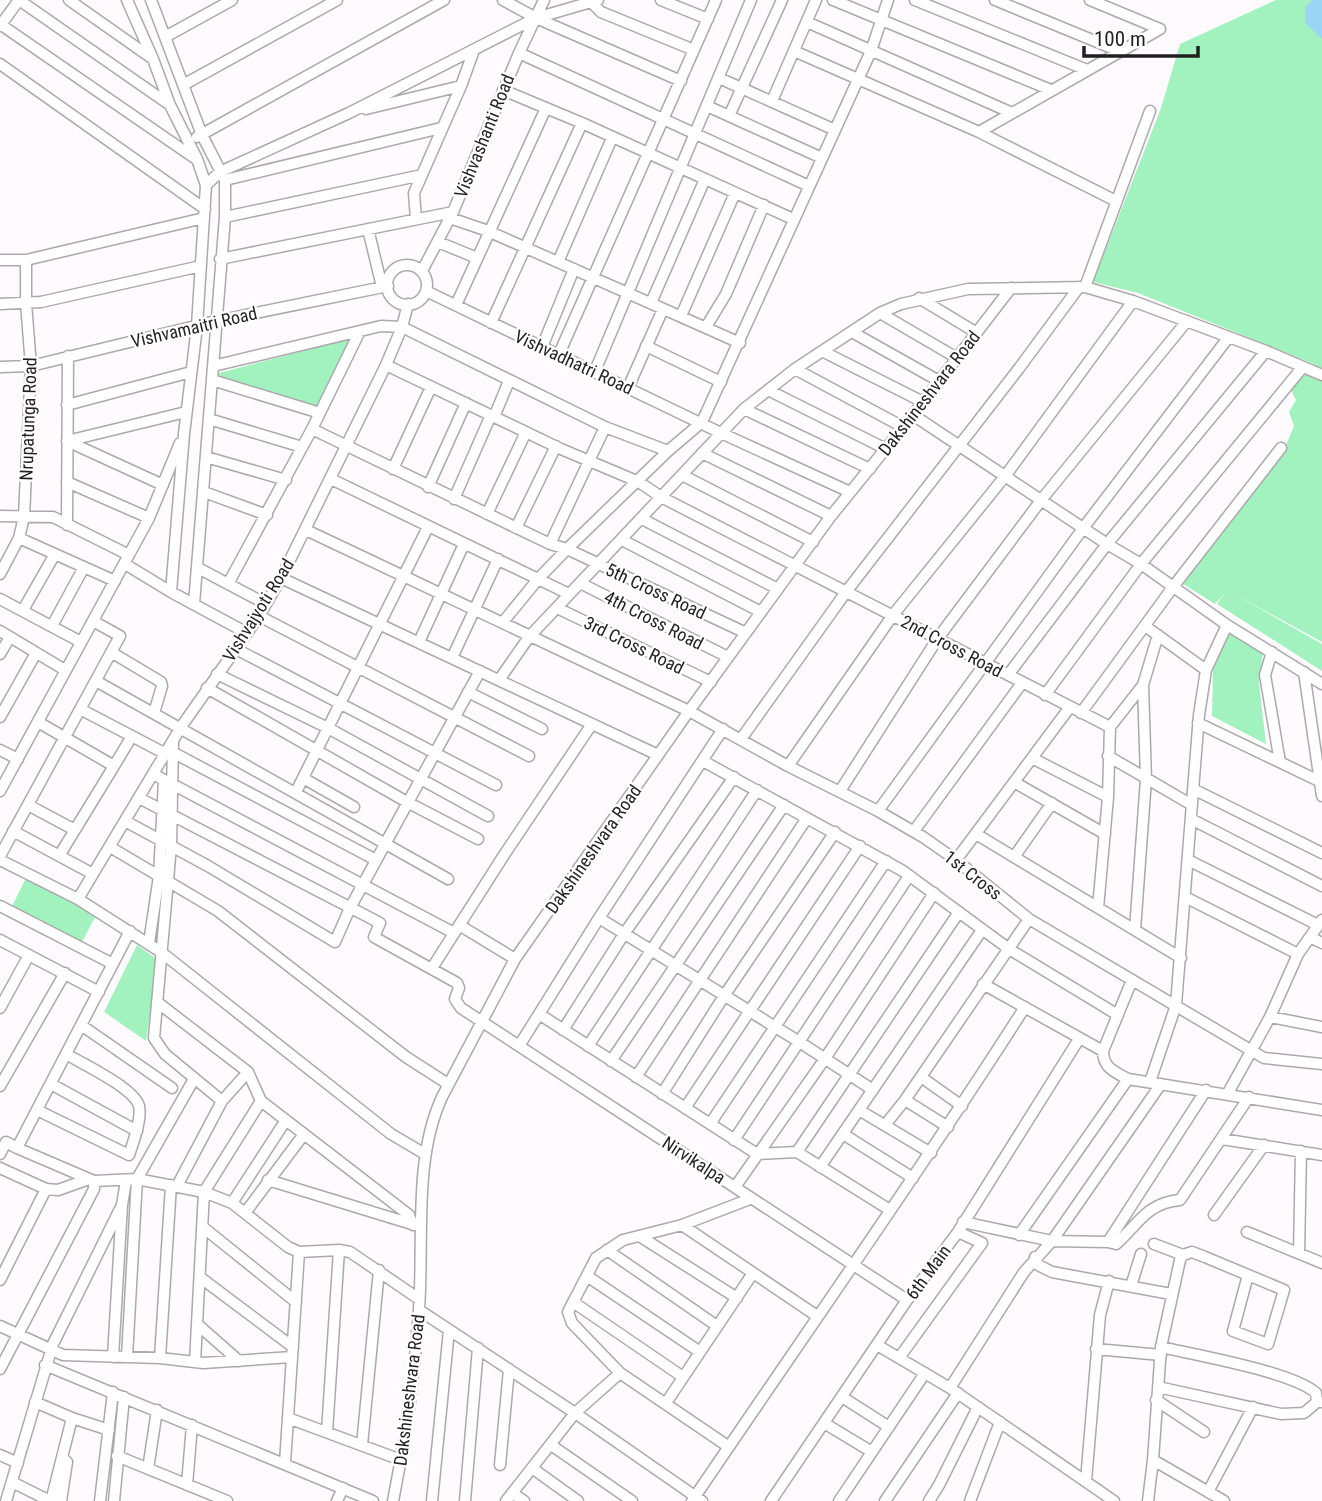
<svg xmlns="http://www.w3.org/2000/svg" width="1322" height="1501" font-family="'Roboto Condensed',sans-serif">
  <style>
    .green { fill: #a2f2bf }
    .water { fill: #9bd5f5 }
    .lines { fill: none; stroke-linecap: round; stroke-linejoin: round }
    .minor-casing { stroke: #aca8ac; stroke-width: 13 }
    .minor { stroke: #fff; stroke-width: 10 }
    .labels { text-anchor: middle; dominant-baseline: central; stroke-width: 5; stroke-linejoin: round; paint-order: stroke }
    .street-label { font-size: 18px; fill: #211f20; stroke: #fff }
  </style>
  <rect width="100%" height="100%" fill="#fffafe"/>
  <!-- green -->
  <path class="green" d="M1276,0H1322V642L1227,590L1322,644V671L1217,604L1225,593L1215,604L1180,582L1284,450L1294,426L1289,412L1296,400L1290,388L1301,372L1309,375L1314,364L1138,293L1093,282L1161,108L1180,44Z
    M353,338L317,408L220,379L219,373Z
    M1229,632L1263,651L1259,683L1266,744L1212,716L1213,667Z
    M26,878L96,915L81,944L11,908Z
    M137,945L158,960L146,1041L104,1012Z"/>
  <!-- water -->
  <path class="water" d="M1312,0H1322V39L1305,23V7Z"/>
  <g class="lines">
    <defs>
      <path id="minor" d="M19,0L170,105
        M69,0L153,59
        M127,0L153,59L170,105L197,159L206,185L197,326L184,434L171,592
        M151,0L202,135L225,180V217L194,604
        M503,0L536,18L681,81
        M592,0L591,2L601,12L694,50
        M661,0L708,19
        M833,0L1051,90
        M915,0L1087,70
        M995,0L1119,51
        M1090,0L1160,29
        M807,22L1012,113
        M0,24L196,159
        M0,26L19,0
        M165,37L232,0
        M794,51L979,132L1116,201
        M519,53L809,186
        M0,64L205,209
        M719,78L835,130
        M183,85L337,0
        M503,90L582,123L793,219
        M772,101L816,0
        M707,106L822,158
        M366,109L461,86
        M729,116L782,0
        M979,132L1160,29
        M197,137L444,0
        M225,180L441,128
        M206,185L220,172L349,113L536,18L598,0
        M225,217L422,175
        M450,218L488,231L740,343
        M416,219L414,193L461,86L474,50
        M368,229L382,287
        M438,242L477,258
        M220,259L453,212
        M0,260H26L204,218
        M558,262L612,138
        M387 285a20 20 0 1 1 40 0a20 20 0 1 1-40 0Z
        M422,271L453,212L519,53L544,0
        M1085,287L1150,111
        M426,291L721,433L850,492
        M919,298L977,333
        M651,303L705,179
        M0,304L41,302L201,266
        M456,305L546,108
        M880,313L957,358
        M681,316L735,193
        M491,323L582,123
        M706,327L726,294L764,205
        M852,332L939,381
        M646,346L721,382
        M542,347L574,269
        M822,351L923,402
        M559,354L716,0
        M386,365L561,449L639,482L661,497L1110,727
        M213,366L381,326L402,327L605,427L668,451
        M0,367L31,366L216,321L388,286
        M795,369L903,427
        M595,371L751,0
        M212,380L320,413
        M628,388L663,309
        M768,390L886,449
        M67,405L191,372
        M744,409L870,469
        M913,415L1107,544L1141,564L1227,625L1322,684
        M494,417L509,381
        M209,419L302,447
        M312,429L550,544L567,549L746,633
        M67,441L186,412
        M67,441L163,485
        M702,453L831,516
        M206,457L286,480
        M393,469L431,387
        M682,475L813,542
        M331,479L569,594
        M67,482L149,518
        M428,487L466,403
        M204,492L267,515
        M454,499L491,415
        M487,514L526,432
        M0,516L53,517L129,555
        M642,519L778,589
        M67,525L68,356
        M516,528L556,446
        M306,530L689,711L788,766L878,811L923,837L956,860L1029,919L1264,1058L1322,1064
        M19,538L115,581
        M622,540L761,612
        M550,544L605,427
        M125,564L171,592L247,633
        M198,568L266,604
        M0,574L19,538L24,517L31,366L26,303V260
        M281,578L658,755
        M580,583L728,657
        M228,584L312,429L360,331
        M0,599L81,642
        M557,608L711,682
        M23,610L55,554
        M259,616L529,756
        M503,622L539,578L567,549L668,451L702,422L871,51L888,0
        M52,626L84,567
        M1145,626L1206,670
        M0,631L65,670
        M419,642L464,544
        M236,649L496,785
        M111,652L161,682L162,686L154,713
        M1272,652L1265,675L1280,762
        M0,654L10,637
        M452,658L498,559
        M1304,672L1322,796
        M217,674L328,728L488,816
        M1008,675L1107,544L1266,351
        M499,680L529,637L744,409L795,369L880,313L901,304L968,289L1085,287L1133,301L1266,351L1322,375
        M96,681L448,879
        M207,688L407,802L478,839
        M468,692L542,729
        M1045,695L1141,564L1302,368
        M80,709L166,754
        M1081,713L1173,587L1281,448
        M0,717L36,653
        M38,722L114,766L132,736
        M1198,723L1319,781
        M741,739L846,592L1020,367L1079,287
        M173,742L171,846L154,1038L165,1054L222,1101
        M0,750L18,759
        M174,753L376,860
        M1108,756L1192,805
        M1032,758L1108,797
        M703,761L903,871L1009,949L1118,1015
        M788,766L893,615L1006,475L1133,301
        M153,774L454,933
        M303,778L354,807
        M1014,782L1105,834
        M1193,789L1322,853
        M0,791L149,518L180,443
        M840,791L938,638L1042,499L1187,321
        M296,792L428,527
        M139,798L380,923L374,937L457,983L459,988L455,999L461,1008L907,1300
        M28,805L75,830
        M878,811L1084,527L1228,338
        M1191,819L1322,886
        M125,821L208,866L335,942L350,908L480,671
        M13,831L93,874
        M914,831L1022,683
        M976,834L1181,958
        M110,847L218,911L406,1057L448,1084
        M0,856L120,636L93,621
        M59,856L114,766
        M1014,857L1052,803
        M0,860L78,899L161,952L391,1134L425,1154
        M956,860L1070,707
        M1188,860L1318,925
        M1185,897L1298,954
        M78,899L181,727L259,616L281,578L386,365L402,327L408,304
        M0,906L113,964
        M1098,908L1108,797L1110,727L1143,685
        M599,918L798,1041L873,1090
        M459,925L515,959
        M1135,930L1146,779L1143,685L1158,635
        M1310,937L1322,943
        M0,940L99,992
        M149,943L159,876L164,780
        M432,968L504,855L592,724
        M1132,980L1103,1051C1103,1068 1115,1072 1128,1079L1322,1110
        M983,984L1103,1051
        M157,1002L248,1072L261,1101L409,1215L413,1225
        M0,1008L29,955
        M539,1014L757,1154L797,1152L890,1210
        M1270,1017L1322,1027
        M81,1025L172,1088
        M563,1030L624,934L734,777
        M519,1046L599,918L723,729
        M588,1046L757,790
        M611,1061L784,805
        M636,1077L807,818
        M921,1077L962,1106
        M1150,1082L1176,1005L1199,715L1206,670L1227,625
        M51,1084L137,1131
        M0,1086L65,973
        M1228,1093L1270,1017L1298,954L1322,920
        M662,1094L724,996L835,832
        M905,1100L948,1127
        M685,1108L860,846
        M37,1110L129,1155C133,1143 142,1119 139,1106C134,1088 83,1064 66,1054
        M859,1110L931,1153
        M710,1124L886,861
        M885,1125L905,1100L1029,919
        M843,1134L913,1178
        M1222,1139L1322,1155
        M734,1140L909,876
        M17,1148L94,1181L137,1179L204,1192L232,1203L288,1247L299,1252L339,1250L350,1252L419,1299
        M797,1152L959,912
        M0,1154L6,1142L17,1148L130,931
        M820,1167L982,930
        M0,1168L46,1189L58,1190L89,1179
        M268,1180L415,1225
        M177,1186L222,1101L248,1072
        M735,1187L824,1060L934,893
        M232,1203L286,1120
        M245,1213L304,1134
        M1214,1215L1264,1145
        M963,1222L1052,1241L1108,1242L1206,1090
        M682,1225L817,1316
        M204,1228L296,1302
        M1247,1232L1322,1263
        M1019,1235L1128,1079
        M641,1237L737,1298
        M1108,1242L1116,1244C1138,1225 1146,1203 1180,1200L1249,1097
        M1154,1244L1183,1255
        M607,1250L717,1326
        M1299,1253L1301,1151
        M1035,1257L1038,1265L1052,1272L1171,1294
        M587,1276L700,1352
        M201,1278L293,1347
        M0,1280L46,1189
        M1131,1286L1141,1254
        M573,1302L683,1377
        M419,1310L575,1413L702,1501
        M197,1324L239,1361
        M0,1326L63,1355L160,1358L203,1363L292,1357
        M877,1345L950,1388L1114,1501
        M1161,1347C1196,1355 1293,1372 1316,1393L1317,1402
        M1096,1349L1161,1355
        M113,1357L122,1205L126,1181
        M127,1357L137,1179L194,1079
        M160,1358L171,1185
        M899,1358L982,1243L958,1232
        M195,1362L204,1192L261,1101
        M45,1365L373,1501
        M0,1369L94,1189V1181
        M1158,1387L1281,1414L1304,1413L1317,1402H1322
        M950,1388L1024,1272L1052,1241L1161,1084
        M842,1397L889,1427
        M1156,1400L1204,1432
        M35,1402L72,1418L109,1430
        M666,1403L753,1273
        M288,1418L401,1460
        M824,1423L872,1452
        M327,1432L339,1250
        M362,1445L379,1270
        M551,1445L632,1501
        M729,1447L620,1373L572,1323L568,1312L596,1258L623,1240L682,1225L750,1199
        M0,1455L18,1463
        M117,1456L227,1501
        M1153,1460L1224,1501
        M285,1463L299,1252
        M500,1465L509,1369
        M532,1468L578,1501
        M148,1469L157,1410
        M1086,1481L1100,1315L1109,1281
        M12,1482L50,1501
        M187,1485L192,1425
        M1208,1492L1253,1407
        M512,1493L524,1501
        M6,1501L53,1344L122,1205
        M51,1501L72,1418
        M61,1501L67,1462L63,1458
        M100,1501L113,1392
        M114,1501L124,1397
        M337,1501L343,1488
        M393,1501C406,1438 415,1373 419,1309C424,1240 413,1160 442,1097L515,959L689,711L831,516L913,415L1011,288
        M432,1501L449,1330
        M465,1501L478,1348
        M506,1501L575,1413L620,1373
        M692,1501C803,1337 918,1174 1025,1007
        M771,1501L907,1300L958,1232L1079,1039
        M839,1501L925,1373
        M885,1501L958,1393
        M929,1501L939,1485L978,1407
        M970,1501L1000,1422
        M1148,1501L1153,1460L1161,1347L1180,1260L1183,1255L1192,1252L1205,1257L1284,1290L1268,1344L1233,1331L1248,1275"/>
    </defs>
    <!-- minor casing -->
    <use href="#minor" class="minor-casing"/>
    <!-- minor -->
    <use href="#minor" class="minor"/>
  </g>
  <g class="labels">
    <!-- street labels -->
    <g class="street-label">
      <text transform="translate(484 136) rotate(-68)">Vishvashanti Road</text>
      <text transform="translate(194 327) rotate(-13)">Vishvamaitri Road</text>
      <text transform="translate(574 362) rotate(25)">Vishvadhatri Road</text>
      <text transform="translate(929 393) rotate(-52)">Dakshineshvara Road</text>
      <text transform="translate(28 419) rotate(-88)">Nrupatunga Road</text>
      <text transform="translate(656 591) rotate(25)">5th Cross Road</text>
      <text transform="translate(258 610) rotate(-58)">Vishvajyoti Road</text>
      <text transform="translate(654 620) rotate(27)">4th Cross Road</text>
      <text transform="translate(634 645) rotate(26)">3rd Cross Road</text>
      <text transform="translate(952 646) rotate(28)">2nd Cross Road</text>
      <text transform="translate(593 849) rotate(-55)">Dakshineshvara Road</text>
      <text transform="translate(973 875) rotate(38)">1st Cross</text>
      <text transform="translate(694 1160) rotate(33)">Nirvikalpa</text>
      <text transform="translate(928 1272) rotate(-54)">6th Main</text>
      <text transform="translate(409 1390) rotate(-83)">Dakshineshvara Road</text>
    </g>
  </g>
  <!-- scale -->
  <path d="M1084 46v10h114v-10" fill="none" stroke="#211f20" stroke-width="3.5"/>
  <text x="1094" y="46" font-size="21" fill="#211f20" stroke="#ffffff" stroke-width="5" paint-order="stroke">100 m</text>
</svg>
